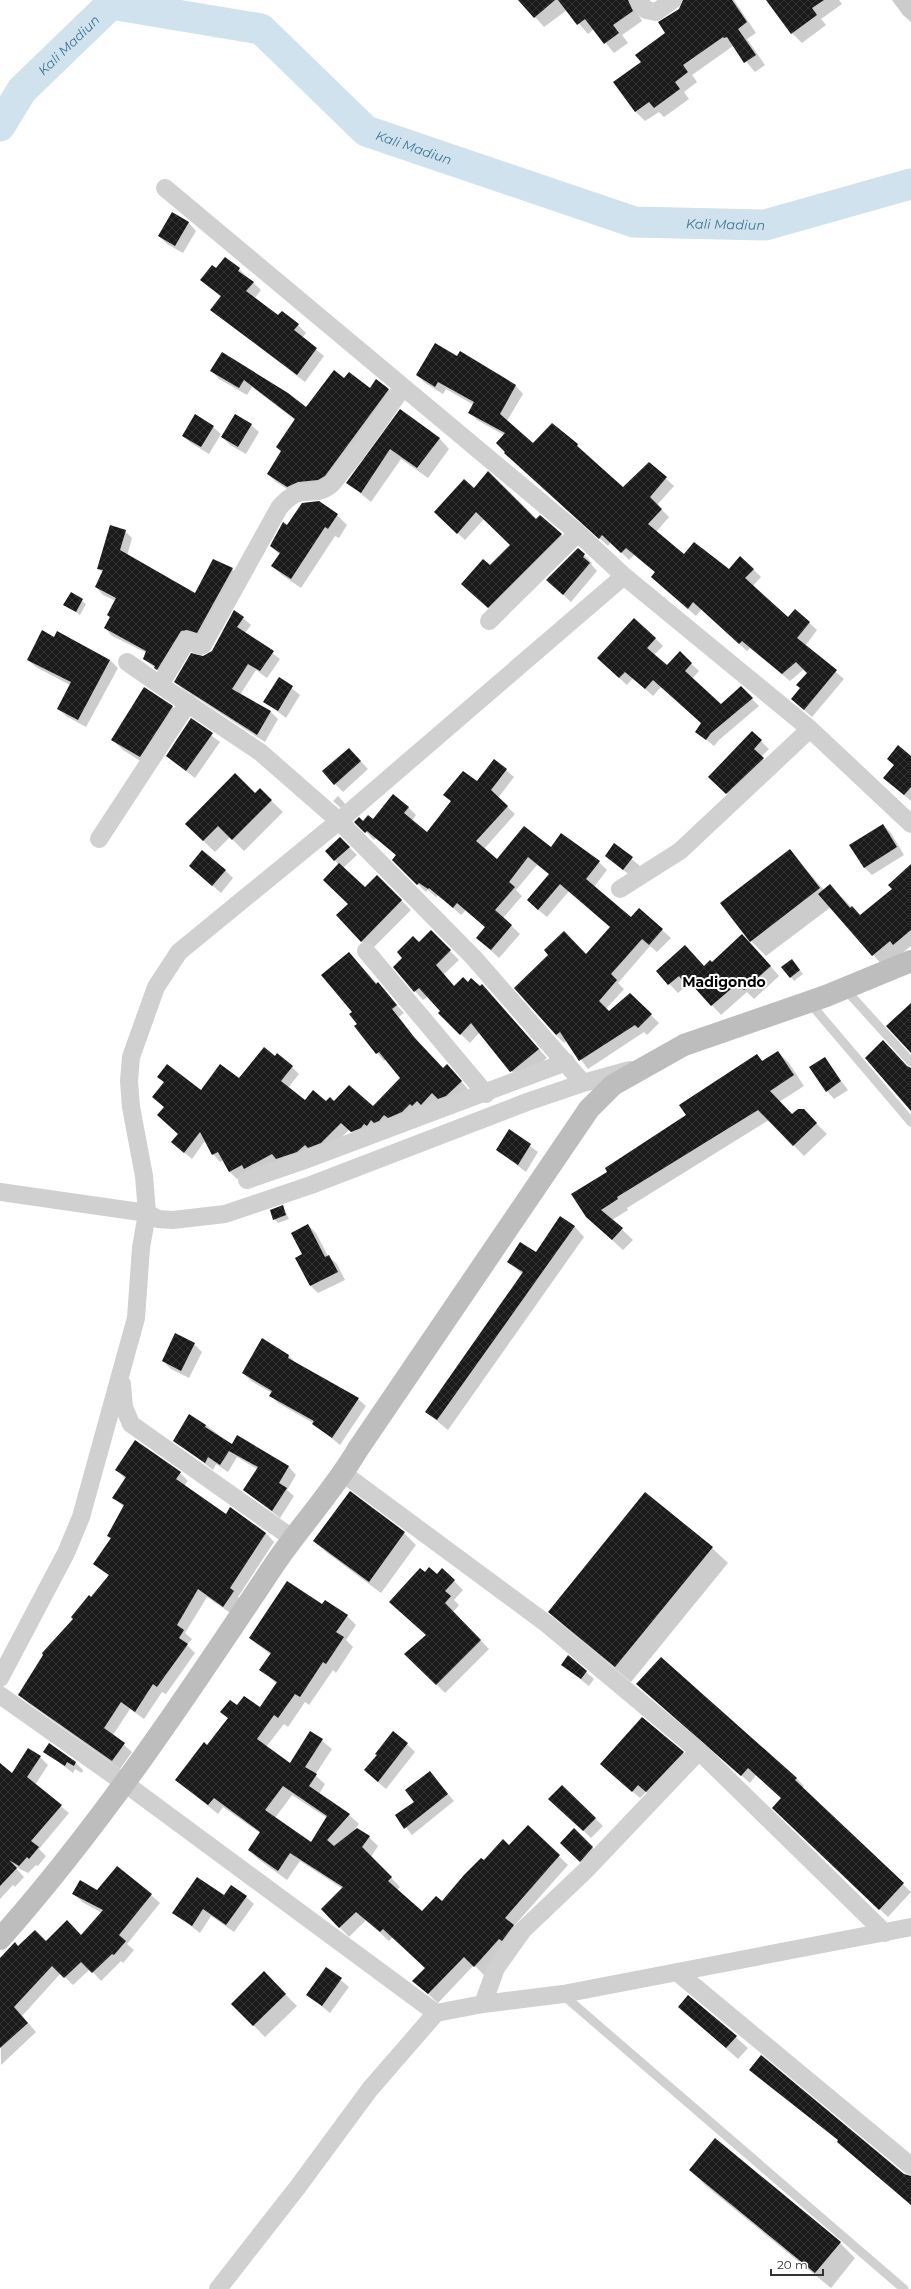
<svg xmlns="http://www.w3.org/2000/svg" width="911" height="2289" font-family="Montserrat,sans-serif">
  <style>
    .shadow { fill: #0003; fill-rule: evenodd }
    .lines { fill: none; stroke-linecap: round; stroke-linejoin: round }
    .river { stroke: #cfe2ee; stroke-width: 31 }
    .building { fill: url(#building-cross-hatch); fill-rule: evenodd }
    .service { stroke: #d0d0d0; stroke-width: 9 }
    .minor { stroke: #d0d0d0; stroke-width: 18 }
    .secondary { stroke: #bdbdbd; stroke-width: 22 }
    .labels { text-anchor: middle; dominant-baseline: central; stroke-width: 4; stroke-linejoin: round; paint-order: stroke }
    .water-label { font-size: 13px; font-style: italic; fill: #3f7597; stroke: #fff }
    .quarter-label { font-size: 14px; font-weight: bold; fill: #000; stroke: #fff }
  </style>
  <defs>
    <pattern id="building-cross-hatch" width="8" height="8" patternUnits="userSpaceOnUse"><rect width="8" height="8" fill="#1a1a1a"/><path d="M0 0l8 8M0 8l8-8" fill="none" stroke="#333"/></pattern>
  </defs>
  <rect width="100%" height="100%" fill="#fff"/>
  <!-- shadow -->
  <path class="shadow" d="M520,0H651L641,1L637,12L642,21L622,35L628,43L614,53L594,29L588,34L567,10L544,27Z
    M683,0H734L756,33L747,39L765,65L755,72L733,46L692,75L697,82L684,92L689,99L664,117L659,112L645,121L635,111L642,62L667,34Z
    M769,0H839L842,4L821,19L826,25L802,43L792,33Z
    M892,0H911V22L903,15Z
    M172,213L189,223L196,231L183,253L167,244L159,236Z
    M216,269H239L261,290L254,299L279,316L298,325L306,333L302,338L324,356L305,382L211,310L221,297L201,280Z
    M460,352L516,386L523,394L507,421L533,445H577L623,488L649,463L674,486L657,505L669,517L656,532L684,555L729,570L753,569L761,577L753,586L788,619L795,610L817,630L805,646L844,679L812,717L792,699L801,689L808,673L804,669L790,681L750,648L747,651L702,609L696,616L652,577L656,573L634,555L629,560L611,542L608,546L505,451L504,435L477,420L470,412L474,405L446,389L443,394L425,383L417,375L457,358Z
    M222,354L306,408L345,379L370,389H388L396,397L330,485L295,494L276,482L268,474L282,452L295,420L252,387L247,395L219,379L212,371Z
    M400,411L439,438L449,449L428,478L401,459L371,502L348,483Z
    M251,425L259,432L246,454L230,445L222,437Z
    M213,427L221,434L209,454L191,443L183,436Z
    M474,489L536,520L540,516L569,542L496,615L470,592L512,545L484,519L465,540L435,512Z
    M319,502L337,515L347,525L339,538L335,536L301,588L282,575L272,566L280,555L271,546L287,526Z
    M125,531L132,538L127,556L196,594L232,569L239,577L205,640L189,638L163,675L144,659L147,653L112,636L105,628L116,601L103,595L96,587L103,573L98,568Z
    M578,549L592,563L591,564L597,571L571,602L555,587Z
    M71,593L86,604L80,615L65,605Z
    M235,611L251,625L245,633L280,659L267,678L256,670L240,695L271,712L278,719L265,742L183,689L175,682L213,651Z
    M57,633L110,660L118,668L86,727L66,716L58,708L70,685L36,667L28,660L55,638Z
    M655,638L663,646L654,655L667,667L680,653L699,671L692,679L721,705L741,688L759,706L719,740L714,746L696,731L702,723L661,687L653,696L633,678L627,685L606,666Z
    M279,678L300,695L286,718L264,701Z
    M144,688L173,707L182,717L150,767L123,750L113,740Z
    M191,720L220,742L195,778L167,756Z
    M761,741L769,749L761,757L770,767L734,800L718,785Z
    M357,757L368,769L343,792L335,784Z
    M911,757V801L884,778Z
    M506,770L514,777L498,798L515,814L484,849L497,860L551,848L599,862L607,870L594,887L631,919L639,909L671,938L657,952L650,946L618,983L624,989L606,1009L609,1012L630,994L659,1023L647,1035L644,1032L588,1069L567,1041L564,1043L556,1035L586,956L611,927L569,891L547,917L536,908L550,875L537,865L516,890L522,896L503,918L520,934L499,958L477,938L486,928L466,910L461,915L438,895L436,897L428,890L426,892L393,860L397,856L376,838L374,840L356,822L363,823L373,820L408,807L416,815L412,821L427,833L451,802L445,795Z
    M260,790L283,812L244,851L230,837L215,852L186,824L255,795Z
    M338,796L347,806L343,810L333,801Z
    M883,825L891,833L904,855L872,875L864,867Z
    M340,838L357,855L343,868L365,889L377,876L411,910L371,950L361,941L339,865L326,851Z
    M615,845L640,866L632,877L606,856Z
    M790,851L824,890L830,885L860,916L893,889L911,865V946L884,967L831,907L766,956L751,941Z
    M190,866L225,870L233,878L221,893Z
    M431,932L459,960L444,974L455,987L468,983L480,988L482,985L547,1058L519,1080L480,1032L470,1043L439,1013L441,1011L428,996L423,1000L415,991L419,943Z
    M752,945L779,976L754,999L747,992L721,1015L694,986L692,988L688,984L678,993L657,971L704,967Z
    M349,953L404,1013L399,1017L421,1046L443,1069L454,1073L468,1089L446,1106L440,1099L429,1111L359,1138L349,1130L328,1150L249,1173L237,1179L230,1172L224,1160L220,1162L213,1154L205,1141L192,1159L180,1149L172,1142L178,1134L165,1108L153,1097L201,1091L239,1079L275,1057L292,1067L299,1074L288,1088L305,1102L373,1107L401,1078L386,1059L384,1061L377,1053L353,1012Z
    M795,964L803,974L794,981L783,967Z
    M778,1052L789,1063L804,1086L779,1102L793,1115L814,1121L827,1134L804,1156L769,1120L627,1208L628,1210L612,1220L633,1240L623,1250L586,1216L609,1172L687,1116L757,1055L763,1061Z
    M824,1058L848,1090L834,1099L827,1091Z
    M510,1131L538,1152L526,1172L497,1150Z
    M283,1207L289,1219L278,1223L274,1219Z
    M308,1225L316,1233L328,1256L337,1264L345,1280L318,1293L310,1285L304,1255Z
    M574,1226L584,1237L448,1430L426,1412L522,1274L509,1262L536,1254Z
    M194,1344L202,1352L189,1378L171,1369L163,1361Z
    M289,1356L297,1364L358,1399L366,1406L340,1445L313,1423L278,1403L271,1396L272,1393L251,1381L243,1373Z
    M206,1425L233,1446L238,1436L289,1467L296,1475L287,1490L294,1496L280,1518L244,1490L257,1469L237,1457L228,1472L216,1464L213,1470L174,1440Z
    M117,1470L180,1473L188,1481L184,1486L226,1515L266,1533L274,1542L238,1597L242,1600L232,1614L207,1597L185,1633L192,1639L187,1645L195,1653L166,1694L162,1692L144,1719L130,1709L113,1735L132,1752L120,1769L28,1703L20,1695L75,1619L109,1576L94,1564L111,1539L108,1536L124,1507L114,1498L125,1479Z
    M646,1494L712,1548L728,1563L631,1682L565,1627L550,1612Z
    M404,1533L416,1545L381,1593L326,1552L315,1541Z
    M425,1574L454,1581L463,1590L454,1600L459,1605L453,1612L489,1649L445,1693L406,1654L426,1635Z
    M322,1606L347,1616L356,1625L346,1640L353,1647L336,1673L333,1670L309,1705L305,1702L288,1727L284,1724L266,1747L290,1765L311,1732L332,1749L315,1775L325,1784L319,1794L349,1815L359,1824L351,1834L369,1837L378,1846L371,1857L400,1887L397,1890L422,1912L442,1902L484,1862L509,1846L528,1826L568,1865L514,1926L523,1935L484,1975L474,1965L438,2003L414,1981L426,1968L393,1937L389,1941L366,1920L349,1937L322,1909L343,1889L300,1861L287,1880L258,1859L249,1850L260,1833L223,1807L218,1814L176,1780L208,1747L229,1719L222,1712L238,1706L260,1709L277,1684L261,1670L271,1655L250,1638ZM292,1795L327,1818L311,1843L275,1818Z
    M562,1665L586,1672L594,1679L589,1686Z
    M637,1684L796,1778L804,1786L802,1788L911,1892L888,1917L781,1816L782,1799L756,1775L750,1783Z
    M407,1744L415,1752L386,1789L373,1778Z
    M45,1752L76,1763L83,1770L82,1773L75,1769L73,1773Z
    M683,1753L690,1760L654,1798L646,1792L640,1798L608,1771Z
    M40,1757L48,1765L35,1785L69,1813L39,1849L46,1856L38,1866L36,1865L28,1873L14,1866L24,1877L15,1887L13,1885L0,1899V1765L13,1775Z
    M430,1773L454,1801L412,1835L396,1815L416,1802Z
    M562,1786L603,1826L591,1838L550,1799Z
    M574,1830L600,1855L588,1868L569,1851Z
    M98,1891L151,1895L160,1903L127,1944L134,1950L123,1963L121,1961L101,1981L90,1969L73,1985L61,1973L22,2016L36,2032L1,2065L0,1960L18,1947L81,1936L102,1913L82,1902L74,1894Z
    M225,1897H246L254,1904L234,1932L211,1916L200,1933L173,1912Z
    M326,1968L349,1987L330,2013L308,1995Z
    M264,1973L297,2006L265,2037L232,2004Z
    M688,1996L748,2048L738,2059L680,2007Z
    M751,2070L904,2175L911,2177V2205L839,2141Z
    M690,2170L840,2243L855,2258L831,2288L706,2186Z"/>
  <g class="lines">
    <!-- river -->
    <path class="river" id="s1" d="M0,126L22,90L111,4L261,29L366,131L634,222L765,225L911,184"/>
  </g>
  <!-- building -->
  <path class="building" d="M518,0H555L534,18Z
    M558,0H628L633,11L613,25L619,33L604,44L585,19L577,25Z
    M683,0H732L747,22L738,29L756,55L744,63L727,37L724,38L723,37L683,65L688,72L675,82L680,89L654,108L649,102L635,112L613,82L641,62L635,55L665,33L658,22L679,9Z
    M766,0H824L812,8L817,15L791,34Z
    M172,212L189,222L175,246L158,236Z
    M225,257L240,268L238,271L254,282L246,291L278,315L282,311L299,324L294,330L317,348L297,375L210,310L221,296L200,280L212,265L216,268Z
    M435,343L457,356L460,351L516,385L500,414L533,443L552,423L578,444L577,446L623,487L649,462L667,477L650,497L662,509L648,524L684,554L694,542L729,569L740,556L754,569L745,578L788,617L795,609L810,622L797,638L837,670L804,710L791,699L800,688L796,685L807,673L796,662L782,674L742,641L739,644L693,602L688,609L651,577L655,572L626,548L621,553L602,535L599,539L504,453L505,452L496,443L505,433L468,413L474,402L438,382L435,387L416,375Z
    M222,352L288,393L306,407L334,370L344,378L349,372L370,388L376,379L389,389L325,476L318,480L298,482L287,487L267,474L281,451L276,447L295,419L244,380L239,388L210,371Z
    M400,409L440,438L417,468L390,449L361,493L346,483Z
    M195,414L214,426L201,447L182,436Z
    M235,414L252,424L238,447L221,437Z
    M488,471L536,519L540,515L562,534L488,608L461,584L483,559L490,565L510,545L476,512L457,534L434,512L464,479L474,488Z
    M319,501L338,514L328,529L325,527L291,579L271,566L280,553L270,546L283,522L287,525L302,503Z
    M110,525L126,530L120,550L195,593L213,559L233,568L197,633L187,630L181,631L157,670L154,668L155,666L143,659L146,651L104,628L110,617L107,615L116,598L95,587L103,570L97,569Z
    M578,548L585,554L583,557L590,563L563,595L546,580Z
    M71,592L83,599L76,612L63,605Z
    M234,610L244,617L237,627L274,651L260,671L248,664L232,689L271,711L257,735L174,682L191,653L203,656L212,651Z
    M634,618L656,638L647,648L667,665L680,651L692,663L685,671L721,704L741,686L753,698L711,733L706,740L695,732L701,723L653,680L645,689L625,672L619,678L597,658Z
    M42,630L54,637L57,631L110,660L78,720L57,709L71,682L27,660Z
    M279,677L293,686L278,711L263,702Z
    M144,687L173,706L140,757L111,740Z
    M191,718L213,733L186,771L166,756Z
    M752,731L762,740L754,749L764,758L726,794L708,777Z
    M898,745L911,756V787L904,795L883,778L894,765L887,759Z
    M349,748L361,761L334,785L322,771Z
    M494,759L507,769L491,790L508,806L476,841L497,859L524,826L551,847L561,833L600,861L586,879L631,917L639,908L663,929L649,945L642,939L611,974L617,980L599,1001L609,1011L630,993L652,1014L638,1028L635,1025L579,1061L560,1032L556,1035L514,988L548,955L544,950L564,931L586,954L610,927L560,884L538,910L527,900L549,874L528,857L509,882L515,887L495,910L512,925L491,950L476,938L485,927L457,903L453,908L429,888L428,889L419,883L417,885L392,860L396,855L367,831L365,833L354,822L359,817L363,821L368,815L373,819L393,794L409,807L404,813L427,832L451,801L443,795L463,771L477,781Z
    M235,773L255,793L260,788L272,800L232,840L218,826L203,841L185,824Z
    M883,824L897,847L864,868L849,845Z
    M340,837L350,847L334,861L325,851Z
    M614,843L633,857L623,870L605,856Z
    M790,849L820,888L750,942L720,903Z
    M202,850L226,870L212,886L189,866Z
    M339,863L365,887L377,875L402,900L361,942L336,915L348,904L323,880Z
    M911,864V930L893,945L890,941L872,956L818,894L830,884L850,908L852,906L860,915L892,889L888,885Z
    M431,930L451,950L436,965L454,986L463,977L468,982L471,978L480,986L482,984L539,1049L512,1071L510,1072L471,1023L460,1035L438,1013L440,1011L419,988L414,992L393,967L402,958L397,952L413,936L419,942Z
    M742,934L771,966L744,990L738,983L711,1006L685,977L682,980L679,976L668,985L656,971L685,945L704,966L710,960L712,962Z
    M349,952L376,984L378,982L397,1005L392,1009L414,1037L443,1068L447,1064L462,1081L446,1096L438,1099L432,1093L421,1105L417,1101L412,1106L410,1104L402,1112L388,1118L384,1115L379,1121L374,1123L371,1120L367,1126L364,1124L361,1128L351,1132L341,1123L321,1143L308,1148L305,1145L297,1152L276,1159L272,1154L244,1169L242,1165L229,1172L218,1152L212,1155L200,1132L184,1153L171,1142L178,1134L157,1115L164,1107L152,1097L164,1082L157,1077L167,1064L201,1090L220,1064L239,1078L264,1047L275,1056L277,1053L293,1066L281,1081L305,1100L313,1090L326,1101L330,1097L334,1101L349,1085L373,1106L400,1078L379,1052L376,1054L354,1026L357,1024L349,1014L352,1012L321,975Z
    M792,959L800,970L790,978L781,967Z
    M911,1003V1053L886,1026Z
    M883,1040L907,1066L911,1068V1111L865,1058Z
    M778,1051L794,1075L770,1091L792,1114L798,1109H804L817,1123L793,1146L758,1110L617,1197L618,1199L601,1210L623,1228L612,1240L586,1217L571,1194L607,1172L605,1168L686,1115L679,1105L757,1054L762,1061Z
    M825,1057L841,1081L826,1092L809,1067Z
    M509,1129L531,1144L518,1165L496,1150Z
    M283,1205L286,1215L273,1220L270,1210Z
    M560,1216L575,1226L437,1420L425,1412L523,1272L507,1262L520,1242L536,1252Z
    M308,1224L325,1257L329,1255L338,1272L310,1286L295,1258L302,1254L291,1233Z
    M175,1333L195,1343L181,1371L162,1361Z
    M262,1338L289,1355L288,1358L359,1398L332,1438L312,1424L314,1421L269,1396L272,1391L242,1373Z
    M189,1414L206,1425L205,1427L232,1444L237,1435L289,1466L279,1483L287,1488L272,1511L243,1490L258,1467L229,1451L220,1465L208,1457L205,1463L173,1441Z
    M135,1440L181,1472L176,1479L226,1514L230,1507L266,1533L230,1588L234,1591L223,1607L198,1589L177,1625L184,1630L179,1638L188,1644L157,1687L153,1684L135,1712L121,1702L104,1728L125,1743L112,1761L18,1695L43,1655L42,1653L73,1619L71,1617L89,1595L91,1597L109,1575L93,1564L111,1538L107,1536L124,1505L112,1498L126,1477L115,1470Z
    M350,1491L405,1532L369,1582L313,1541Z
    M645,1492L713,1547L615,1667L548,1612Z
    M429,1567L437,1574L442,1568L455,1580L445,1591L451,1596L445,1603L481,1640L436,1685L404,1654L426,1635L389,1602L420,1568L425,1572Z
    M287,1581L322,1604L325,1600L348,1615L336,1632L344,1637L326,1664L323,1662L300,1697L295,1694L278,1718L274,1715L257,1739L290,1763L310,1731L323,1739L305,1767L317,1774L309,1786L350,1814L327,1840L334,1846L357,1828L370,1836L362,1847L392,1877L388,1881L422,1911L436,1896L442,1901L464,1875L481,1858L484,1860L503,1839L509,1845L528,1825L560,1855L505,1918L514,1925L502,1941L499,1939L474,1967L464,1957L428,1994L412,1981L425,1968L383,1929L380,1932L356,1912L339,1928L321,1909L343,1887L290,1853L278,1871L248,1850L260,1832L214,1798L208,1805L175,1780L204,1742L207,1745L228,1718L220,1712L230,1700L237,1705L244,1696L260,1707L277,1682L259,1670L271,1653L249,1638ZM283,1786L327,1816L311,1842L265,1810Z
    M568,1655L587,1671L581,1679L561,1665Z
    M661,1657L797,1778L795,1780L904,1883L879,1910L772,1808L781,1798L748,1768L741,1776L636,1684Z
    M642,1717L684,1752L646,1792L638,1785L632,1792L600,1764Z
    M393,1731L408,1743L378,1782L364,1770L377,1755L375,1754Z
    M49,1743L76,1762L74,1766L67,1762L65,1766L43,1752Z
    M28,1748L41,1756L27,1777L62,1805L31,1841L39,1847L29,1859L27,1857L19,1866L9,1860L17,1868L0,1886V1763L12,1773Z
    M430,1771L448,1794L404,1829L395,1815L414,1802L405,1790Z
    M562,1785L596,1818L583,1831L548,1799Z
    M574,1828L593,1847L580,1862L560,1843Z
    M117,1866L152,1894L119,1935L126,1941L114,1955L112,1954L92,1973L81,1962L64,1978L52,1966L14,2007L28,2023L0,2048V1958L15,1942L18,1946L35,1930L46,1941L67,1920L81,1935L103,1910L72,1894L80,1880L97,1890Z
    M197,1877L224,1895L231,1885L247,1896L226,1925L203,1909L192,1926L172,1913Z
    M326,1967L342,1978L322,2006L306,1995Z
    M264,1971L286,1994L253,2026L231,2004Z
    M688,1995L737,2036L726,2048L678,2007Z
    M761,2055L904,2174L911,2176V2205L837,2142L838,2140L749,2070Z
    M715,2138L841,2242L815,2273L689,2170Z"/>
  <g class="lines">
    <!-- service -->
    <path class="service" d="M845,989L911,1062
      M809,1002L911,1122
      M563,1995L904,2289"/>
    <!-- minor -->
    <path class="minor" d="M638,0L646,10L656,12L673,0
      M165,188L578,533L624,576L810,729L911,824
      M403,387C383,415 364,444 342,471C338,476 334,483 328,487C311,498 300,482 279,508L203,645L200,646L187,640L160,685L260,752L339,821L474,958L583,1083
      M489,621L578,533
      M127,662L160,685
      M99,839L188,703
      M620,889L680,851L810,729
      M366,951L486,1094
      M247,1180L302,1161L566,1062
      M0,1192L147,1213L158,1219L173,1220L225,1214L311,1185L527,1102L583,1083L630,1070
      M122,1384L124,1407L131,1424L292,1538
      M344,1474L547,1624L699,1751L585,1871L523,1930L496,1968L483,2004
      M0,1678L66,1553L81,1517L136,1318L141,1248L147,1213L144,1176L131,1107L129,1081L131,1057L156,987L179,952L339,821L624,576
      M0,1695L123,1782L436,2013L483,2004L563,1994L911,1927
      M699,1751L885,1933
      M677,1972L911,2166
      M218,2289L297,2188L370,2089L436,2013"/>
    <!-- secondary -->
    <path class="secondary" d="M0,1939C102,1824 189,1693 274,1565C301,1525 334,1490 358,1449L589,1109L613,1085L684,1045L826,996L911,961"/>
  </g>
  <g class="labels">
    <!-- water labels -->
    <g class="water-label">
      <text stroke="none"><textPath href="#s1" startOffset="107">Kali Madiun</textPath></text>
      <text stroke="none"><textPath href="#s1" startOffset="515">Kali Madiun</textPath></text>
      <text stroke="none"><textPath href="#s1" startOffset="839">Kali Madiun</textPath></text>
    </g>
    <!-- quarter labels -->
    <g class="quarter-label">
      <text x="724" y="982">Madigondo</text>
    </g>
  </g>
  <!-- scale -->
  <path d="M771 2269v6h52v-6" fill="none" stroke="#333333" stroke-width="2"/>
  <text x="777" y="2269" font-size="12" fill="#333333" stroke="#ffffff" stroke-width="3" paint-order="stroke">20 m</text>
</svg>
